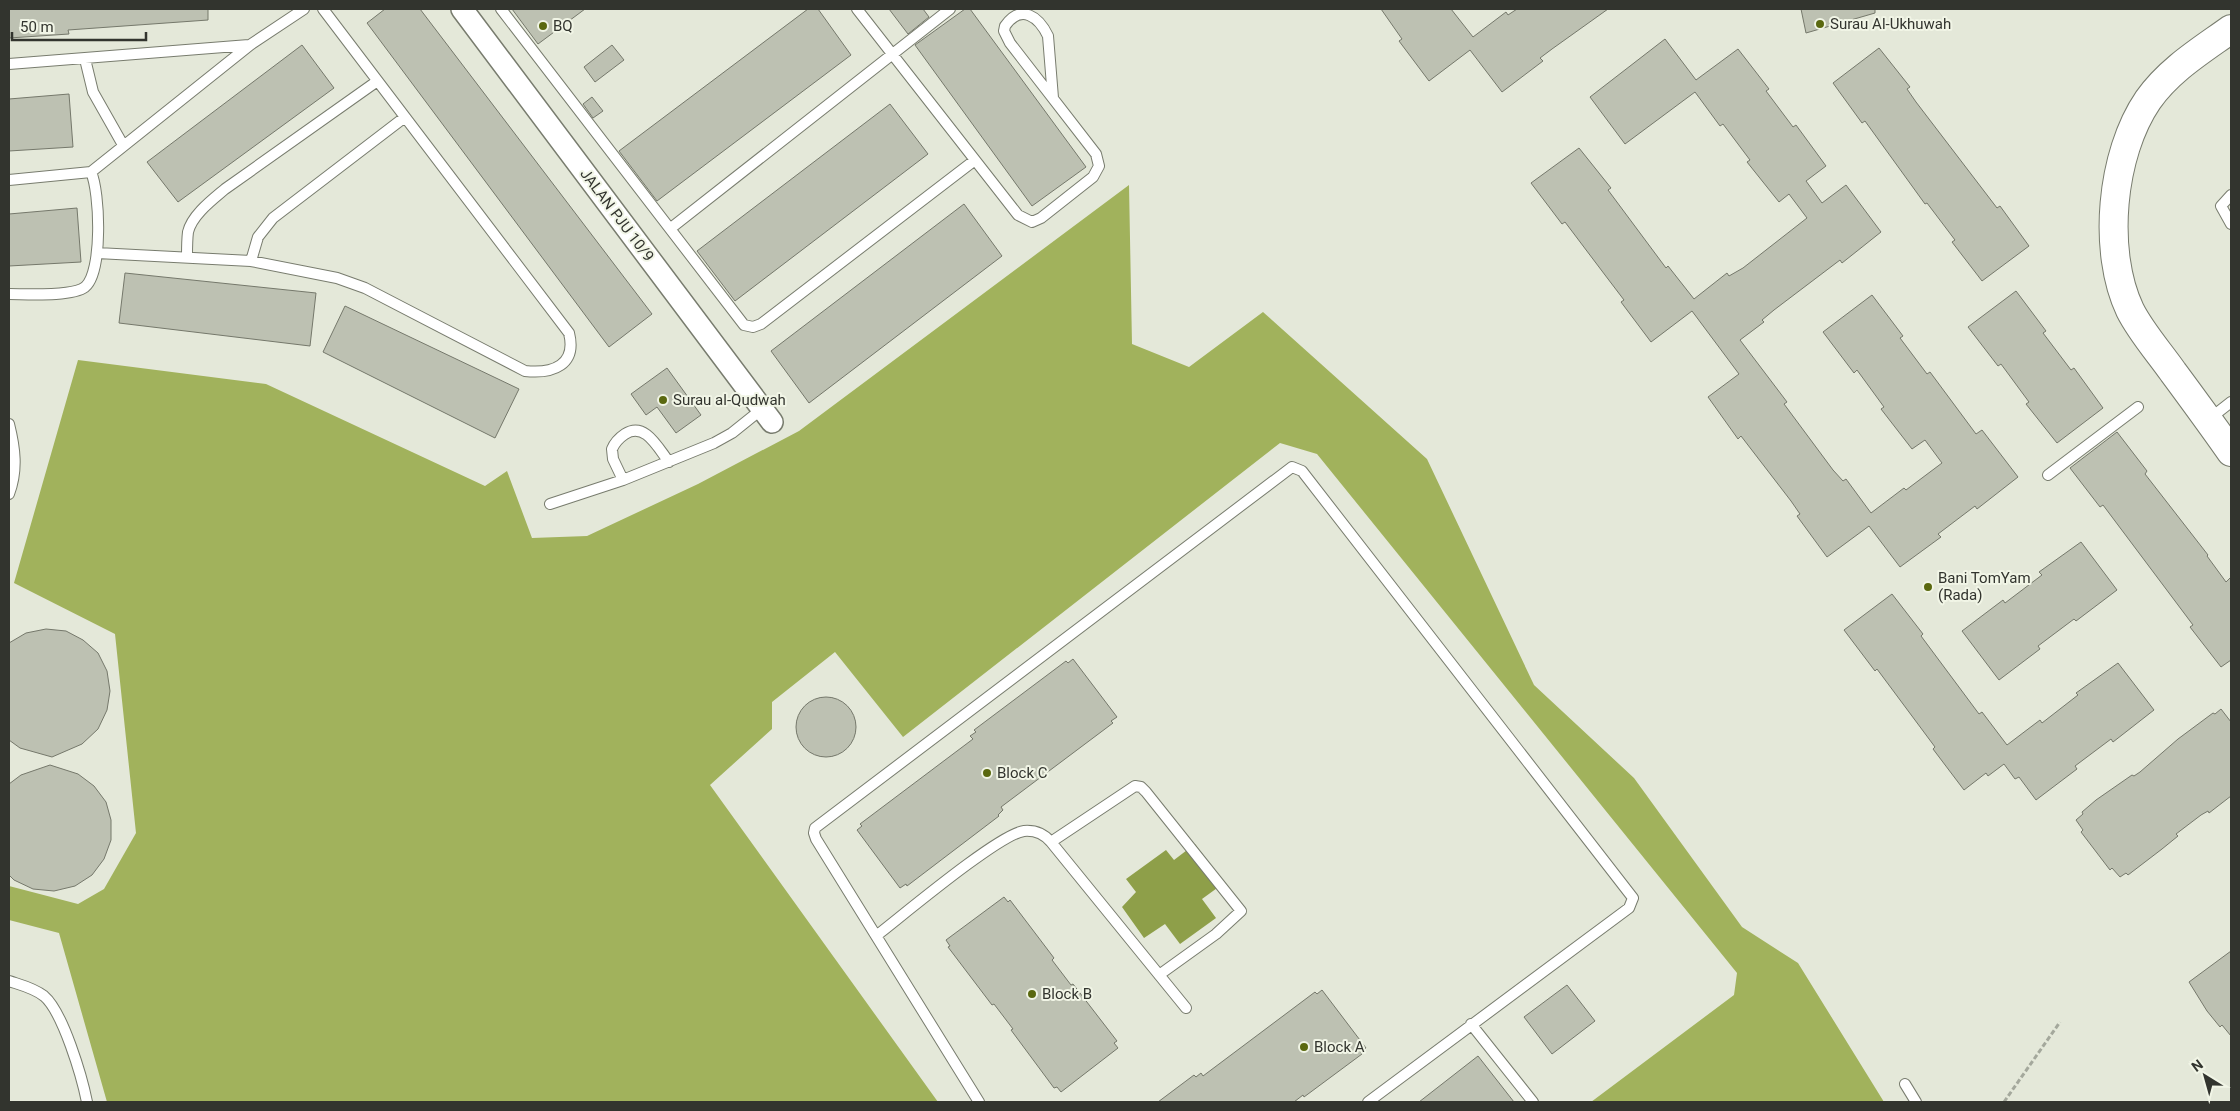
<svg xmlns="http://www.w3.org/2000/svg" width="2240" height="1111" font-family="Roboto,sans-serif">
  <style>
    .forest { fill: #a1b25c }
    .water { fill: #8e9f49 }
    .building { fill: #bdc1b2; stroke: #75786b }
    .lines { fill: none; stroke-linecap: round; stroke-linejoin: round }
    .lane-casing { stroke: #787c6e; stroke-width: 12 }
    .street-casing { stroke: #787c6e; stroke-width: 24 }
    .secondary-casing { stroke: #787c6e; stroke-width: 30 }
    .path { stroke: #a4a89c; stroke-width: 3; stroke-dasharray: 5 2.5; stroke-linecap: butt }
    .lane { stroke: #fff; stroke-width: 10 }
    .street { stroke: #fff; stroke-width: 21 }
    .secondary { stroke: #fff; stroke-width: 28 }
    .poi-dot { fill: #5a680f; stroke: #f1f5e6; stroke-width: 2 }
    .labels { text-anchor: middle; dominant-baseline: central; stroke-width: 4; stroke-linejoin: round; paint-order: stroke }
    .poi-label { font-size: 15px; fill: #32342e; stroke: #f1f5e6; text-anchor: start }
    .street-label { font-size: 15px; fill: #32342e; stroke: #f1f5e6 }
  </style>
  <rect width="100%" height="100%" fill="#e4e8d9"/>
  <!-- forest -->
  <path class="forest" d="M1129,185L1132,344L1189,367L1263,312L1427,459L1534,685L1634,778L1742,927L1798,963L1884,1102H1591L1734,995L1737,973L1317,454L1280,443L903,737L835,652L772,702V729L710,785L938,1102H107L59,933L9,920V886L78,904L104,889L136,833L115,634L14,583L78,360L266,384L485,486L507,471L532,538L587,536L698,484L799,431Z"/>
  <!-- water -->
  <path class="water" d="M1195,844L1224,883L1202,899L1216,918L1180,944L1165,924L1144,938L1122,907L1136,892L1126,879L1166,850L1174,860Z"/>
  <!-- building -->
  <path class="building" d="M9,9H208V20L68,30L69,34L9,38Z
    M385,9H420L652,314L609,347L367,23Z
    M512,9H585L538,44Z
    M808,9H818L851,55L657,201L619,151Z
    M889,9H923L929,17L908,34Z
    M965,9H970L1086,167L1032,206L915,45Z
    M1381,9H1451L1473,37L1506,12L1508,15L1517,9H1608L1552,49L1540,58L1543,61L1502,92L1470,50L1429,81L1399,41L1402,39Z
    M1801,9H1875V13L1806,33Z
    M1665,39L1696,80L1738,49L1769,89L1766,91L1793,127L1796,125L1826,166L1806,181L1822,203L1846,185L1881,232L1842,263L1840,260L1774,310L1762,320L1764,322L1740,340L1787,402L1784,404L1833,470L1843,481L1846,479L1871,513L1904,488L1906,490L1942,463L1925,440L1912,449L1881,409L1884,407L1857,370L1854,373L1823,332L1872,295L1903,336L1900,338L1927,374L1930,372L1976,434L1982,430L2018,477L1977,509L1975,506L1938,534L1941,537L1900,567L1869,526L1827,557L1797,516L1800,514L1791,501L1741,436L1738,439L1708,397L1739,374L1692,311L1651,342L1621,302L1624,300L1605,275L1565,222L1562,224L1531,183L1579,148L1611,188L1608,190L1666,268L1668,266L1694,299L1727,273L1729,276L1743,268L1807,218L1789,194L1779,202L1747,162L1750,160L1723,124L1720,126L1695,92L1625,144L1590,97Z
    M302,45L334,88L178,202L147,162Z
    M612,45L624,60L595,82L584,67Z
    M1879,48L1910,87L1907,89L1916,102L1997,208L2000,206L2029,246L1982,281L1952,242L1955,240L1927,203L1925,204L1865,121L1862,123L1833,83Z
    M69,94L73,147L9,151V99Z
    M592,97L603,111L593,118L583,104Z
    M890,104L928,154L735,301L697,251Z
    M964,204L1002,256L809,403L771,351Z
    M77,208L81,262L9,266V214Z
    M125,273L316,293L310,346L119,323Z
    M2016,291L2046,331L2043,333L2071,370L2074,368L2103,408L2057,443L2026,404L2029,402L2001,364L1998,366L1968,327Z
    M345,306L519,389L495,438L323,352Z
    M667,368L701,415L676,433L657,407L646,415L631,394Z
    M2117,432L2147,471L2145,474L2208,555L2207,556L2226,582L2231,577V660L2221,667L2190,627L2193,625L2103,505L2100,507L2070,468Z
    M2081,542L2117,590L2076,621L2074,619L2038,646L2040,649L1999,680L1962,631L2003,600L2005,603L2042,575L2039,572Z
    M1892,594L1923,634L1921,636L1979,714L1982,712L2007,745L2040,720L2042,723L2078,695L2076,693L2118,663L2154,710L2113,742L2111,739L2075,766L2077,769L2036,800L2019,777L2015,779L2004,764L1988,776L1986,773L1964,790L1933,749L1935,747L1877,669L1875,671L1844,630Z
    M46,629L66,631L83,640L98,653L107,671L110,691L107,710L98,729L82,744L52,757L20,748L9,740V643L26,633Z
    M1073,659L1117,717L1111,721L1113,723L1001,807L1003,810L998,815L999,816L907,886L906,884L900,888L857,830L862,826L860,824L973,739L970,736L976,732L974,730L1066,661L1068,663Z
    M796 727a30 30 0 1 1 60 0a30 30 0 1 1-60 0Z
    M2221,709L2231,722V796L2209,813L2208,811L2201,815L2176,834L2178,836L2162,849L2128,875L2126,873L2120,877L2112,868L2110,870L2081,832L2083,830L2076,820L2083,814L2082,812L2096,800L2132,775L2134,776L2140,772L2178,739L2213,713L2215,714Z
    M50,765L78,774L94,786L106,802L111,820V840L104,859L92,875L75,886L54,891L33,889L14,880L9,875V784L21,775Z
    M1004,897L1008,902L1010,900L1054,958L1052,960L1071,985L1073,984L1117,1041L1114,1043L1118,1048L1061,1092L1057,1087L1054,1088L1011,1030L1013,1029L994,1004L992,1005L948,947L950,946L946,940Z
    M2231,951V1036L2222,1025L2220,1027L2207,1011L2189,982Z
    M1567,985L1595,1021L1552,1054L1524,1017Z
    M1322,990L1366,1048L1361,1052L1362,1054L1304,1097L1303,1095L1294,1102H1158L1194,1075L1196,1077L1201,1073L1203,1076L1315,992L1317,994Z
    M1478,1056L1514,1102H1419Z"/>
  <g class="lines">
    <defs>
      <path id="lane" d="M501,9L744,325L753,327L761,324L975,160
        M857,9L1018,215L1032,222L1041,218L1093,177L1099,166L1096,154L1010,43L1004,31L1005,26C1021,3 1039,17 1048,36L1053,98
        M85,59L93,92L123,145
        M9,64L249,45
        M9,180L91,172L250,45L304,9
        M2231,195L2221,206L2231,224
        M671,228L950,9
        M97,253L251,261L337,278L365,288L525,371C553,374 577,365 569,333L323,9
        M187,257C187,249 187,240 188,232C192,215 212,200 225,189L376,82
        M251,261L258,237L273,218L405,117
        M9,294C26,294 72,297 85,287C103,272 100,192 91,172
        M2208,420L2231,402
        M9,424C15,448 18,470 9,494
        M2048,475L2138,407
        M623,480L613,459L612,449C615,442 619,438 625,434C645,421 658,448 669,462
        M550,504L623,480L714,443L732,433L762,409
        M1051,842L1135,786L1141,787L1146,792L1241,911L1216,934L1159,975
        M876,936C902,916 999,834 1024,831C1036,830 1044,834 1051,842L1186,1008
        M9,981C21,985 34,988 44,996C63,1012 82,1077 87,1102
        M1471,1024L1533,1102
        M1905,1084L1916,1102
        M979,1102L816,839L814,833L815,828L1292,467L1302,471L1633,898L1629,908L1368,1102"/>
      <path id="street" d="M462,9L772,422"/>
      <path id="secondary" d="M2231,29C2202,50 2170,69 2148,100C2111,154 2102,251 2130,310C2141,332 2159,352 2173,372C2193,399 2212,425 2231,452"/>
    </defs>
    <!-- lane casing -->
    <use href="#lane" class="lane-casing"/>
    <!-- street casing -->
    <use href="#street" class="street-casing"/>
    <!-- secondary casing -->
    <use href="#secondary" class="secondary-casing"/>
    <!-- path -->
    <path class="path" d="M2004,1102L2060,1022"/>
    <!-- lane -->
    <use href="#lane" class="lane"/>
    <!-- street -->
    <use href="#street" class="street"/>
    <!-- secondary -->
    <use href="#secondary" class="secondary"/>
  </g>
  <!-- markers -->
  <g class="poi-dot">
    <circle cx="1820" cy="24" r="5"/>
    <circle cx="543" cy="26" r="5"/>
    <circle cx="663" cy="400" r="5"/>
    <circle cx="1928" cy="587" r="5"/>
    <circle cx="987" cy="773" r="5"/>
    <circle cx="1032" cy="994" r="5"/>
    <circle cx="1304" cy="1047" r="5"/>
  </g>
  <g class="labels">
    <!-- poi labels -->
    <g class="poi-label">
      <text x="1830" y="24">Surau Al-Ukhuwah</text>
      <text x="553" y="26">BQ</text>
      <text x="673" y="400">Surau al-Qudwah</text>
      <text x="1938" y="578">Bani TomYam<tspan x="1938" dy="17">(Rada)</tspan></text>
      <text x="997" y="773">Block C</text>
      <text x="1042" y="994">Block B</text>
      <text x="1314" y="1047">Block A</text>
    </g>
    <!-- street labels -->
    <g class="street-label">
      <text transform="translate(617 215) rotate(53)">JALAN PJU 10/9</text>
    </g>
  </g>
  <!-- border -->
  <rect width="2240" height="1111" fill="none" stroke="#32342e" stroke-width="20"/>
  <!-- north arrow -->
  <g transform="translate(2205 1076) rotate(323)" stroke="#f1f5e6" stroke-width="4" paint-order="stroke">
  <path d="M0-4L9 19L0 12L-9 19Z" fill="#32342e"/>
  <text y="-8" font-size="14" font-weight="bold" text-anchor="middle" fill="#32342e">N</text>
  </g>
  <!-- scale -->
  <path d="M12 32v8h134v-8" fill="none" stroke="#32342e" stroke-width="2.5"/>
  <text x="20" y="32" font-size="15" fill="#32342e" stroke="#f1f5e6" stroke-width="4" paint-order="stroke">50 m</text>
</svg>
